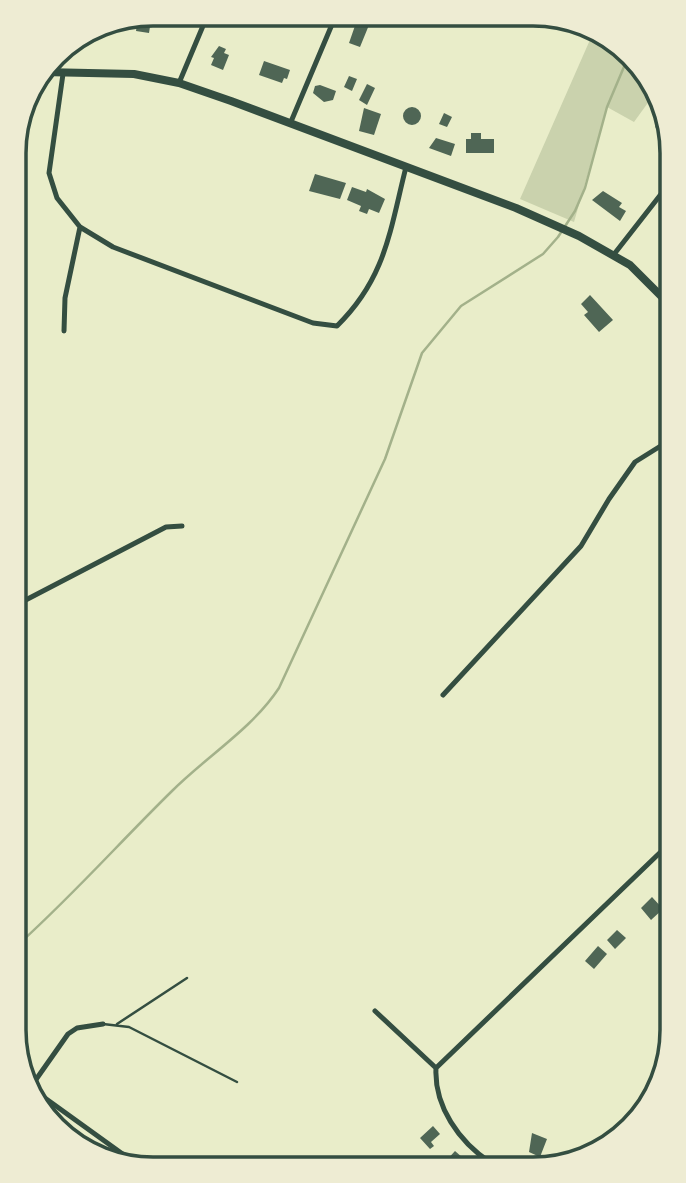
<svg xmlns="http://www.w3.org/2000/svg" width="686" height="1183" font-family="'Exo 2',sans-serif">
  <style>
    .green { fill: #cad2ad }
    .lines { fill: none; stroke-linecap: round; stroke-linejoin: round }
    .stream { stroke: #a3b18a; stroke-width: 2.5 }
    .building { fill: #4f6655 }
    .service { stroke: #344e41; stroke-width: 2.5 }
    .minor { stroke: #344e41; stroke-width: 5 }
    .secondary { stroke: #344e41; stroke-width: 8 }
    .rim { fill: none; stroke: #344e41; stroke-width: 3.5 }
  </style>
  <rect width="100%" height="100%" fill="#e9edc9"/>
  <!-- green -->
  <path class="green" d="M593,33L624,48L655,93L634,122L607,107L574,222L520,199Z"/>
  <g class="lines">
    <!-- stream -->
    <path class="stream" d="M21,942C74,894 121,841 172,791C207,756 252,729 279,688L385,459L422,353L461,306L543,254L558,237L575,211L585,188L607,107L629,55"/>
  </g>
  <!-- building -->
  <path class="building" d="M152,14L149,33L136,31L138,17Z
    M293,15H312L310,20L303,18L301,24L291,21Z
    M357,20L369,25L360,47L349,43Z
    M219,46L226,49L224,53L229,55L223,70L211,65L214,58L211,57Z
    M264,61L290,70L287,79L284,78L282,83L259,75Z
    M349,76L357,79L352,91L344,87Z
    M367,84L375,88L367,105L359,100Z
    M320,85L336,91L333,100L324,102L313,93L315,86Z
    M403 116a9 9 0 1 1 18 0a9 9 0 1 1-18 0Z
    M364,108L381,114L374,135L359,131Z
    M444,113L452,117L447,127L439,124Z
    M662,118L665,120V141L658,137L662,132L655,127Z
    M471,133H481V139H494V153H466V139H471Z
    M436,138L455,144L451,156L429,148Z
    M315,174L346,183L340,199L309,191Z
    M352,187L366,192L367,189L385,199L379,213L369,209L367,214L359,211L361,206L347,200Z
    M603,191L622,203L619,207L626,211L620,221L592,200Z
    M590,295L613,320L599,332L584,315L588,312L581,304Z
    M652,897L663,909L651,920L641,908Z
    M617,930L626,938L615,949L607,940Z
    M598,946L607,954L594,969L585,961Z
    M433,1126L440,1134L431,1142L434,1146L430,1149L420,1138Z
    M532,1133L547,1139L540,1157L529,1152Z
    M455,1151L463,1158L458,1163H444Z"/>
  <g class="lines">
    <!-- service -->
    <path class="service" d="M103,1024L129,1027L237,1082
      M117,1024L187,978"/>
    <!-- minor -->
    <path class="minor" d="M63,74L49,173L57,198L80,227L113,247L313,323L337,326C386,278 390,230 406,167
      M179,83L208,14
      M290,124L336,15
      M615,253L665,189
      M64,331L65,298L80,227
      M18,604L166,527L182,526
      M443,695L581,546L609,499L635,462L667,442
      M20,801L23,804
      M375,1011L436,1068
      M30,1088L68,1034L77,1028L103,1024
      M31,1088L142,1168
      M491,1163C459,1142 434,1106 436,1068L670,843"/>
    <!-- secondary -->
    <path class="secondary" d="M43,72L134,74L179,83L231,101L516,208L579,236L630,265L666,301"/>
  </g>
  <!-- crop -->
  <path d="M0 0H686V1183H0ZM153 26H533A127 127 0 0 1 660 153V1030A127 127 0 0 1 533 1157H153A127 127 0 0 1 26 1030V153A127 127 0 0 1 153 26Z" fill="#eeecd3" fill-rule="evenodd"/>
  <path class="rim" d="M153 26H533A127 127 0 0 1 660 153V1030A127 127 0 0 1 533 1157H153A127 127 0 0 1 26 1030V153A127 127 0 0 1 153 26Z"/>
</svg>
